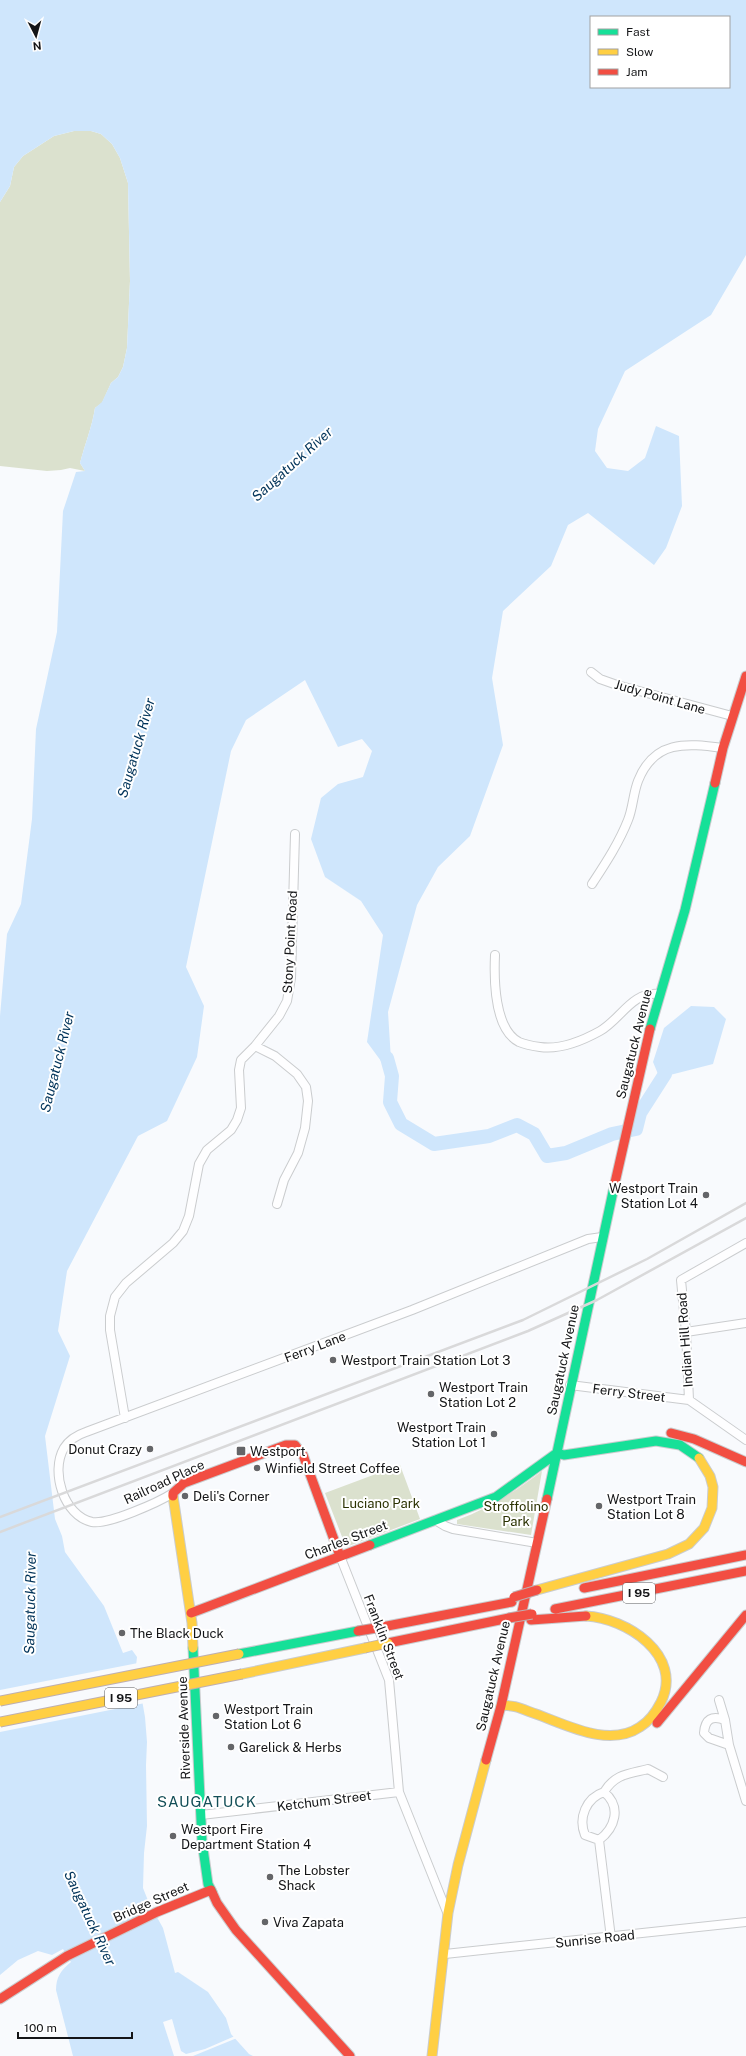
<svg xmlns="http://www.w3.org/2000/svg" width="746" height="2056" font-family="'Public Sans',sans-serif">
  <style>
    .green { fill: #dbe1ce }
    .water { fill: #cfe6fc; fill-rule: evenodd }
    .pier { fill: #f8fafd }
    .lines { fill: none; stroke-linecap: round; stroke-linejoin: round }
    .river { stroke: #cfe6fc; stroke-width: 14 }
    .street-casing { stroke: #caccce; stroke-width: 10 }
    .fast-casing { stroke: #caccce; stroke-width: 11 }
    .slow-casing { stroke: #caccce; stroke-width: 11 }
    .jam-casing { stroke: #caccce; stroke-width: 11 }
    .street { stroke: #fefeff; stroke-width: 8 }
    .fast { stroke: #16e098; stroke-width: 9 }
    .slow { stroke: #ffcf43; stroke-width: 9 }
    .jam { stroke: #f24e42; stroke-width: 9 }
    .rail { stroke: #d9d9da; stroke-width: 2.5 }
    .slow-bridge-casing { stroke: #beafb1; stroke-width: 11; stroke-linecap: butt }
    .jam-bridge-casing { stroke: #beafb1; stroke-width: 11; stroke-linecap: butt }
    .slow-bridge { stroke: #ffcf43; stroke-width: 9 }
    .jam-bridge { stroke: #f24e42; stroke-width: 9 }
    .poi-dot { fill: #646568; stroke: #fff; stroke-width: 1.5 }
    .labels { text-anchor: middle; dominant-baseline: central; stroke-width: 4; stroke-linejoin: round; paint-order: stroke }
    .shield { fill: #fff; stroke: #5a5b5d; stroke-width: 1 }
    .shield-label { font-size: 12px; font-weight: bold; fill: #141517 }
    .street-label { font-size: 13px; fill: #141517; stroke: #fff }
    .poi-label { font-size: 13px; fill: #141517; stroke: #fff; text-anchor: start }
    .park-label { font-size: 13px; fill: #2a3101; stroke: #fff }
    .water-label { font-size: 14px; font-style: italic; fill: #003359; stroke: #fff }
    .quarter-label { font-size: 15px; letter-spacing: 1px; fill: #144f58; stroke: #fff }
  </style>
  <rect width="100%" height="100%" fill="#f8fafd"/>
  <!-- green -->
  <path class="green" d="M74,131H91L101,134L112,144L120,158L128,183L130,281L127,348L123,367L118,377L111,383L102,403L95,408C92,427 85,444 80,463L85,471L70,468L61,470L47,471L0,466V202L10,186L14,167L23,156L54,136Z
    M400,1465L420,1519L346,1547L325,1493Z
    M542,1471L531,1535L457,1524V1520C489,1508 515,1492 542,1471Z"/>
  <!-- water -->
  <path class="water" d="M0,0H746V255L711,315L625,371L598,429L595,451L607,468L628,471L645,458L656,426L679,436L682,506L666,548L654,565L588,513L568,525L551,566L503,611L492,678L503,745L470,836L438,867L417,905L388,1012L392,1076L367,1042L383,935L361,901L325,877L311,839L321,798L338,784L363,777L372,751L362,739L338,747L305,680L246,720L231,751L186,967L204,1006L197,1057L167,1121L138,1136L67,1271L58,1331L70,1356L45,1436L55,1519L62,1536L65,1552L104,1606L123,1653L132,1650L137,1657L136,1666L145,1717L147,1742L146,1765L147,1826L144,1853L143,1888L149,1903L163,1928L175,1973L178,1972L208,1992L226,2018L231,2034L249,2054L253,2056H73L56,1990C56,1977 61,1970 71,1962L63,1949L52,1955L38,1951L18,1960L0,1975V1016L7,934L21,904L32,819L36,729L57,632L63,511L76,472L85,471L80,463C85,444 92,427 95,408L102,402L111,383L118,377L123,367L127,348L130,281L128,183L120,158L112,144L101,134L91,131H74L54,136L23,156L14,167L10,186L0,202ZM591,17H729V87H591Z
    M691,1006L714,1007L726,1019L713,1064L670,1075L658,1074L653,1062L664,1028Z"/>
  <!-- pier -->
  <path class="pier" d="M138,1663L145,1703L0,1732V1690Z
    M172,2019L181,2051L186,2054L205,2049L235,2036L237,2038L193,2056H174L163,2022Z"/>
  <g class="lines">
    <!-- river -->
    <path class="river" d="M387,1058L392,1076L390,1102L401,1124L434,1144L489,1136L517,1125L534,1134L547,1156L566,1153L612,1134L636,1129L640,1113L665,1074"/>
    <defs>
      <path id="street" d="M591,672L600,679L617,685L732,716
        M592,884C605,864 619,843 628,820C633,808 633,794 638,781C654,740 686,743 723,748
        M495,955C494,978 494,1029 519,1042C526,1045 533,1046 540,1047C561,1050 582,1041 600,1031C621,1019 632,991 659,994
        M255,1046L275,1056L297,1074L306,1087L308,1101L305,1128L298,1153L284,1180L277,1204
        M686,1332L746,1323
        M570,1385L689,1400L746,1440
        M689,1400L686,1332L681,1280L746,1243
        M125,1418L110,1330V1316L115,1297L126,1283L173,1243L183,1231L189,1216L199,1164L207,1150L231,1130L237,1120L241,1108L239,1070L241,1060L255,1046L279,1016L287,1001L291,978L295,834
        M173,1493C159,1502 108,1525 92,1522C64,1516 50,1472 64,1448C69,1440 77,1435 86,1432L412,1310L588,1239L602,1237
        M435,1520L445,1526L453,1529L537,1543
        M340,1556L389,1680L399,1792L447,1912
        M719,1700L725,1720
        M729,1745L709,1738L704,1733C705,1719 712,1715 725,1720L729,1745L746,1801
        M604,1792C615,1774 628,1774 648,1769L663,1777
        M201,1815L399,1792
        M599,1840C615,1828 622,1807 604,1792C586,1798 578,1818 585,1835L599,1840L611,1938
        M445,1954L746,1922"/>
      <path id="fast" d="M650,1029L685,910L715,783
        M557,1453L564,1455L656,1441L680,1445L699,1458
        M547,1499L614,1187
        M370,1545L496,1497L557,1453
        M193,1648L202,1841L208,1884L212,1892
        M239,1654L358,1631"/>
      <path id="slow" d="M173,1496L192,1623L193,1648
        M537,1590L668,1554L689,1544L704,1528L712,1508L713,1487L710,1476L699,1458
        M242,1674L365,1648
        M501,1706C514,1704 524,1710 536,1714C567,1725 609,1748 640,1727C650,1721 656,1712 661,1702C684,1655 626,1618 586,1616
        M432,2056L448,1913L458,1865L486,1760"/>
      <path id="jam" d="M715,783L723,748L746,676
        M614,1187L650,1029
        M671,1433L694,1439L746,1462
        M173,1496V1493L184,1483L286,1445H295L303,1455L340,1556
        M584,1588L746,1555
        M555,1609L746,1571
        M191,1613L370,1545
        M531,1620L586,1616
        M382,1627L512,1602
        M388,1643L509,1618
        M657,1723L746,1615
        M486,1760L501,1706L547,1499
        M212,1892L217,1903L236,1930L350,2056
        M0,1999L67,1956L157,1912L211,1890"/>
    </defs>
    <!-- street casing -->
    <use href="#street" class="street-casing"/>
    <!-- fast casing -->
    <use href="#fast" class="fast-casing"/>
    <!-- slow casing -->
    <use href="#slow" class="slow-casing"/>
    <!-- jam casing -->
    <use href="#jam" class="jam-casing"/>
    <!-- street -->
    <use href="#street" class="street"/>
    <!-- fast -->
    <use href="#fast" class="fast"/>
    <!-- slow -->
    <use href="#slow" class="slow"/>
    <!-- jam -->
    <use href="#jam" class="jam"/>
    <!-- rail -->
    <path class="rail" d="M0,1517L523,1320L647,1259L746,1203
      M0,1532L528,1331L597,1300L746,1218"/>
    <defs>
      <path id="slow-bridge" d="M365,1648L388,1643
        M0,1701L239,1654
        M0,1722L242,1674"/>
      <path id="jam-bridge" d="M514,1597L537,1590
        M509,1618L532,1614
        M358,1631L382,1627"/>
    </defs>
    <!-- slow-bridge casing -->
    <use href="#slow-bridge" class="slow-bridge-casing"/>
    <!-- jam-bridge casing -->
    <use href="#jam-bridge" class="jam-bridge-casing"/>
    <!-- slow-bridge -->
    <use href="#slow-bridge" class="slow-bridge"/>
    <!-- jam-bridge -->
    <use href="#jam-bridge" class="jam-bridge"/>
  </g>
  <!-- markers -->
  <g class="poi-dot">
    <circle cx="706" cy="1195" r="4"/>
    <circle cx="333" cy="1360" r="4"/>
    <circle cx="431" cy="1394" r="4"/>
    <circle cx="494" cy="1434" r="4"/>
    <circle cx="150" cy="1449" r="4"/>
    <rect x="236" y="1446" width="10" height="10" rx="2"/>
    <circle cx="257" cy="1468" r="4"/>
    <circle cx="185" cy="1496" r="4"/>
    <circle cx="599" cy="1506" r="4"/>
    <circle cx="122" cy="1633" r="4"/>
    <circle cx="216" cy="1716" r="4"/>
    <circle cx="231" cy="1747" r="4"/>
    <circle cx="173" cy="1836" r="4"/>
    <circle cx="270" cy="1877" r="4"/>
    <circle cx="265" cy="1922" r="4"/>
  </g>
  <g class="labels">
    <!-- shield labels -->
    <g class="shield">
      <rect x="623" y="1583" width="32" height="20" rx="3"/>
      <rect x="105" y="1688" width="32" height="20" rx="3"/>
    </g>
    <g class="shield-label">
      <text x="639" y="1593">I 95</text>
      <text x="121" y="1698">I 95</text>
    </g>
    <!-- street labels -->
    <g class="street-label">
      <text transform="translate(660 697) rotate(16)">Judy Point Lane</text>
      <text transform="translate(290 942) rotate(-87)">Stony Point Road</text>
      <text transform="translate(634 1044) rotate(-76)">Saugatuck Avenue</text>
      <text transform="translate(685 1340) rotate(-94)">Indian Hill Road</text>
      <text transform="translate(315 1347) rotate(-21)">Ferry Lane</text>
      <text transform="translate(563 1360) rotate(-78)">Saugatuck Avenue</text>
      <text transform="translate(629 1393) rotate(7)">Ferry Street</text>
      <text transform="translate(164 1482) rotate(-25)">Railroad Place</text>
      <text transform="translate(346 1540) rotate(-21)">Charles Street</text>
      <text transform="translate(384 1637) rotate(69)">Franklin Street</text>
      <text transform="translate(493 1676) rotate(-77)">Saugatuck Avenue</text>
      <text transform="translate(184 1728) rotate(-92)">Riverside Avenue</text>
      <text transform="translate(324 1801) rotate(-7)">Ketchum Street</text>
      <text transform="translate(151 1902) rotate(-24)">Bridge Street</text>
      <text transform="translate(595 1939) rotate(-6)">Sunrise Road</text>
    </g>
    <!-- poi labels -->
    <g class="poi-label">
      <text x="698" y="1188" text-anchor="end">Westport Train<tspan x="698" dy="15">Station Lot 4</tspan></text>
      <text x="341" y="1360">Westport Train Station Lot 3</text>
      <text x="439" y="1387">Westport Train<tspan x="439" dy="15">Station Lot 2</tspan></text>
      <text x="486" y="1427" text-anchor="end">Westport Train<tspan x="486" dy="15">Station Lot 1</tspan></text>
      <text x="142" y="1449" text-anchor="end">Donut Crazy</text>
      <text x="250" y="1451">Westport</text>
      <text x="265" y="1468">Winfield Street Coffee</text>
      <text x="193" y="1496">Deli's Corner</text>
      <text x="607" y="1499">Westport Train<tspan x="607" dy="15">Station Lot 8</tspan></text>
      <text x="130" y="1633">The Black Duck</text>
      <text x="224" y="1709">Westport Train<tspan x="224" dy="15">Station Lot 6</tspan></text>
      <text x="239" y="1747">Garelick &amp; Herbs</text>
      <text x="181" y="1829">Westport Fire<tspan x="181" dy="15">Department Station 4</tspan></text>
      <text x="278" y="1870">The Lobster<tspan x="278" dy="15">Shack</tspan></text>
      <text x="273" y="1922">Viva Zapata</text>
    </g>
    <!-- park labels -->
    <g class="park-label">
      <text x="381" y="1503">Luciano Park</text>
      <text x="516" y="1506">Stroffolino<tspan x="516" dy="15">Park</tspan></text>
    </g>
    <!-- water labels -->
    <g class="water-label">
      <text transform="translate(292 464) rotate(-42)">Saugatuck River</text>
      <text transform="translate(136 748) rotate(-74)">Saugatuck River</text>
      <text transform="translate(57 1062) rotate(-76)">Saugatuck River</text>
      <text transform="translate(30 1603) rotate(-89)">Saugatuck River</text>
      <text transform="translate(90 1918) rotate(65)">Saugatuck River</text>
    </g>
    <!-- quarter labels -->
    <g class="quarter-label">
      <text x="207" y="1801">SAUGATUCK</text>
    </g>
  </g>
  <!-- legend -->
  <rect x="590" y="16" width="140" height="72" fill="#ffffff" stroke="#a1a1a2"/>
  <rect x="598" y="29" width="20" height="6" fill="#16e098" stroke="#a1a1a2"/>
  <text x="626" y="36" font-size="12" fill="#141517">Fast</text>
  <rect x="598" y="49" width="20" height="6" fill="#ffcf43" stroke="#a1a1a2"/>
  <text x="626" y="56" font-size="12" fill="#141517">Slow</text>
  <rect x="598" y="69" width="20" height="6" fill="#f24e42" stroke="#a1a1a2"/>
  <text x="626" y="76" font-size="12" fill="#141517">Jam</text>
  <!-- north arrow -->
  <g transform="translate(36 36) rotate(174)" stroke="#ffffff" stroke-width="3" paint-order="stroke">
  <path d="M0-3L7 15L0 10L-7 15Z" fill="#141517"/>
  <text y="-6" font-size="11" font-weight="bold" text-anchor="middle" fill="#141517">N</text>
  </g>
  <!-- scale -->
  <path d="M18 2032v6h114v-6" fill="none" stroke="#141517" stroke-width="2"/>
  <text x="24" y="2032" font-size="12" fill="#141517" stroke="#ffffff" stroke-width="3" paint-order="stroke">100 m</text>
</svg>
